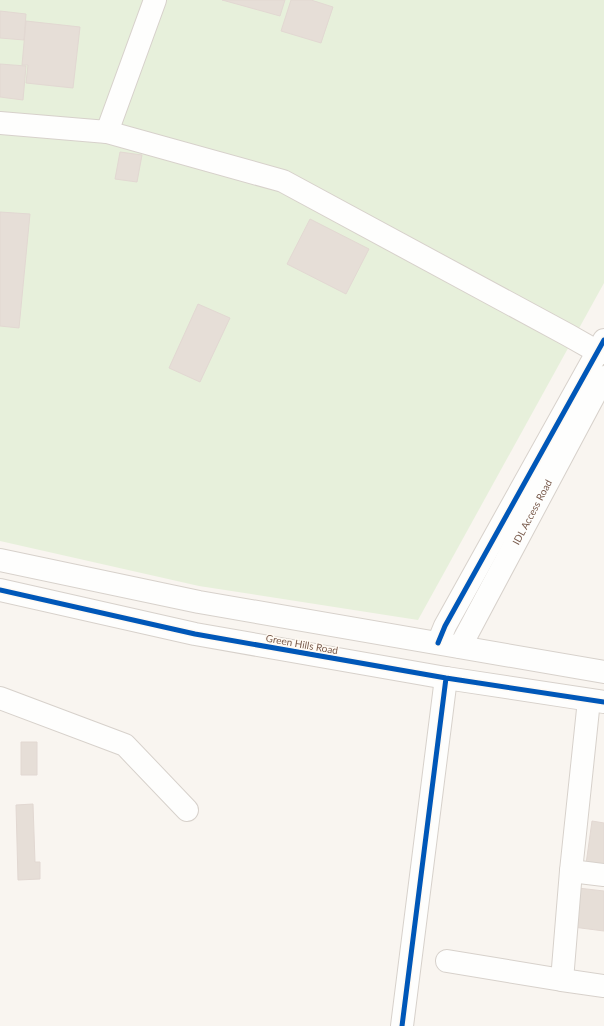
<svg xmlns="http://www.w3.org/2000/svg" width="604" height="1026" font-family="Lato,sans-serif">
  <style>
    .green { fill: #e7f0db }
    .building { fill: #e6ded7; stroke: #e2d8d2 }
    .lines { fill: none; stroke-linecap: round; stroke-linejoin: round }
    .minor-casing { stroke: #d7d1cb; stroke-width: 24 }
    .minor { stroke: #fefefd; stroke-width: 22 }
    .cycleway-casing { stroke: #fffaf3; stroke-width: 8 }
    .cycleway { stroke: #0057b8; stroke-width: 5 }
    .labels { text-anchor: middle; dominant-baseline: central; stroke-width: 3; stroke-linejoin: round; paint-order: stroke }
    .street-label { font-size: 10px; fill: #7a5c4d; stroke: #fffaf3 }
  </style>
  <rect width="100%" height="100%" fill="#f9f5f0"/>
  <!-- green -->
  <path class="green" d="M0,0H604V283L418,620L199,586L0,541Z"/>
  <!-- building -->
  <path class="building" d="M222,0H285L280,16Z
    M291,0H311L333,7L321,43L281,31Z
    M0,11L26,14L24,40L0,38Z
    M26,21L80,27L73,88L26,83L28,65H22Z
    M0,64L26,66L23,100L0,97Z
    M120,152L142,155L137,182L115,179Z
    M0,212L30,214L19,328L0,326Z
    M310,219L369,249L346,294L287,264Z
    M198,304L230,318L200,382L169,368Z
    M21,742H37V775H21Z
    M33,804L35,862H40V879L18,880L16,805Z
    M592,821L604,823V866L586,864Z
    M578,888L604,891V931L573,927Z"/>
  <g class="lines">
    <defs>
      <g id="minor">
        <path d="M0,123L107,132L155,0"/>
        <path d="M107,132L283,181L568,335L598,352L604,353"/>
        <path d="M0,560L199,602L604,672"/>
        <path d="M0,590L195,634L446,678L604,702"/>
        <path d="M438,643L445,626L604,340"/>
        <path id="s1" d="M460,647L604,377"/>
        <path d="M0,698L125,745L187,810"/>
        <path d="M571,871L604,875"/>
        <path d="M447,961L562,980L571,871L589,700"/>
        <path d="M562,980L604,986"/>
        <path d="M402,1026L446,678"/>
      </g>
    </defs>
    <!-- minor casing -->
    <use href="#minor" class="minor-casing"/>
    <!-- minor -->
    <use href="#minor" class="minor"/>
    <defs>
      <path id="cycleway" d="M0,590L195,634L446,678L604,702
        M438,643L445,626L604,340
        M402,1026L446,678"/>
    </defs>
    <!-- cycleway casing -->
    <use href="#cycleway" class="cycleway-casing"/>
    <!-- cycleway -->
    <use href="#cycleway" class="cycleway"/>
  </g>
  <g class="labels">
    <!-- street labels -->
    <g class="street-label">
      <text stroke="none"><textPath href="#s1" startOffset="153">IDL Access Road</textPath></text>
      <text transform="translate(302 644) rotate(10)">Green Hills Road</text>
    </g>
  </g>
</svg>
